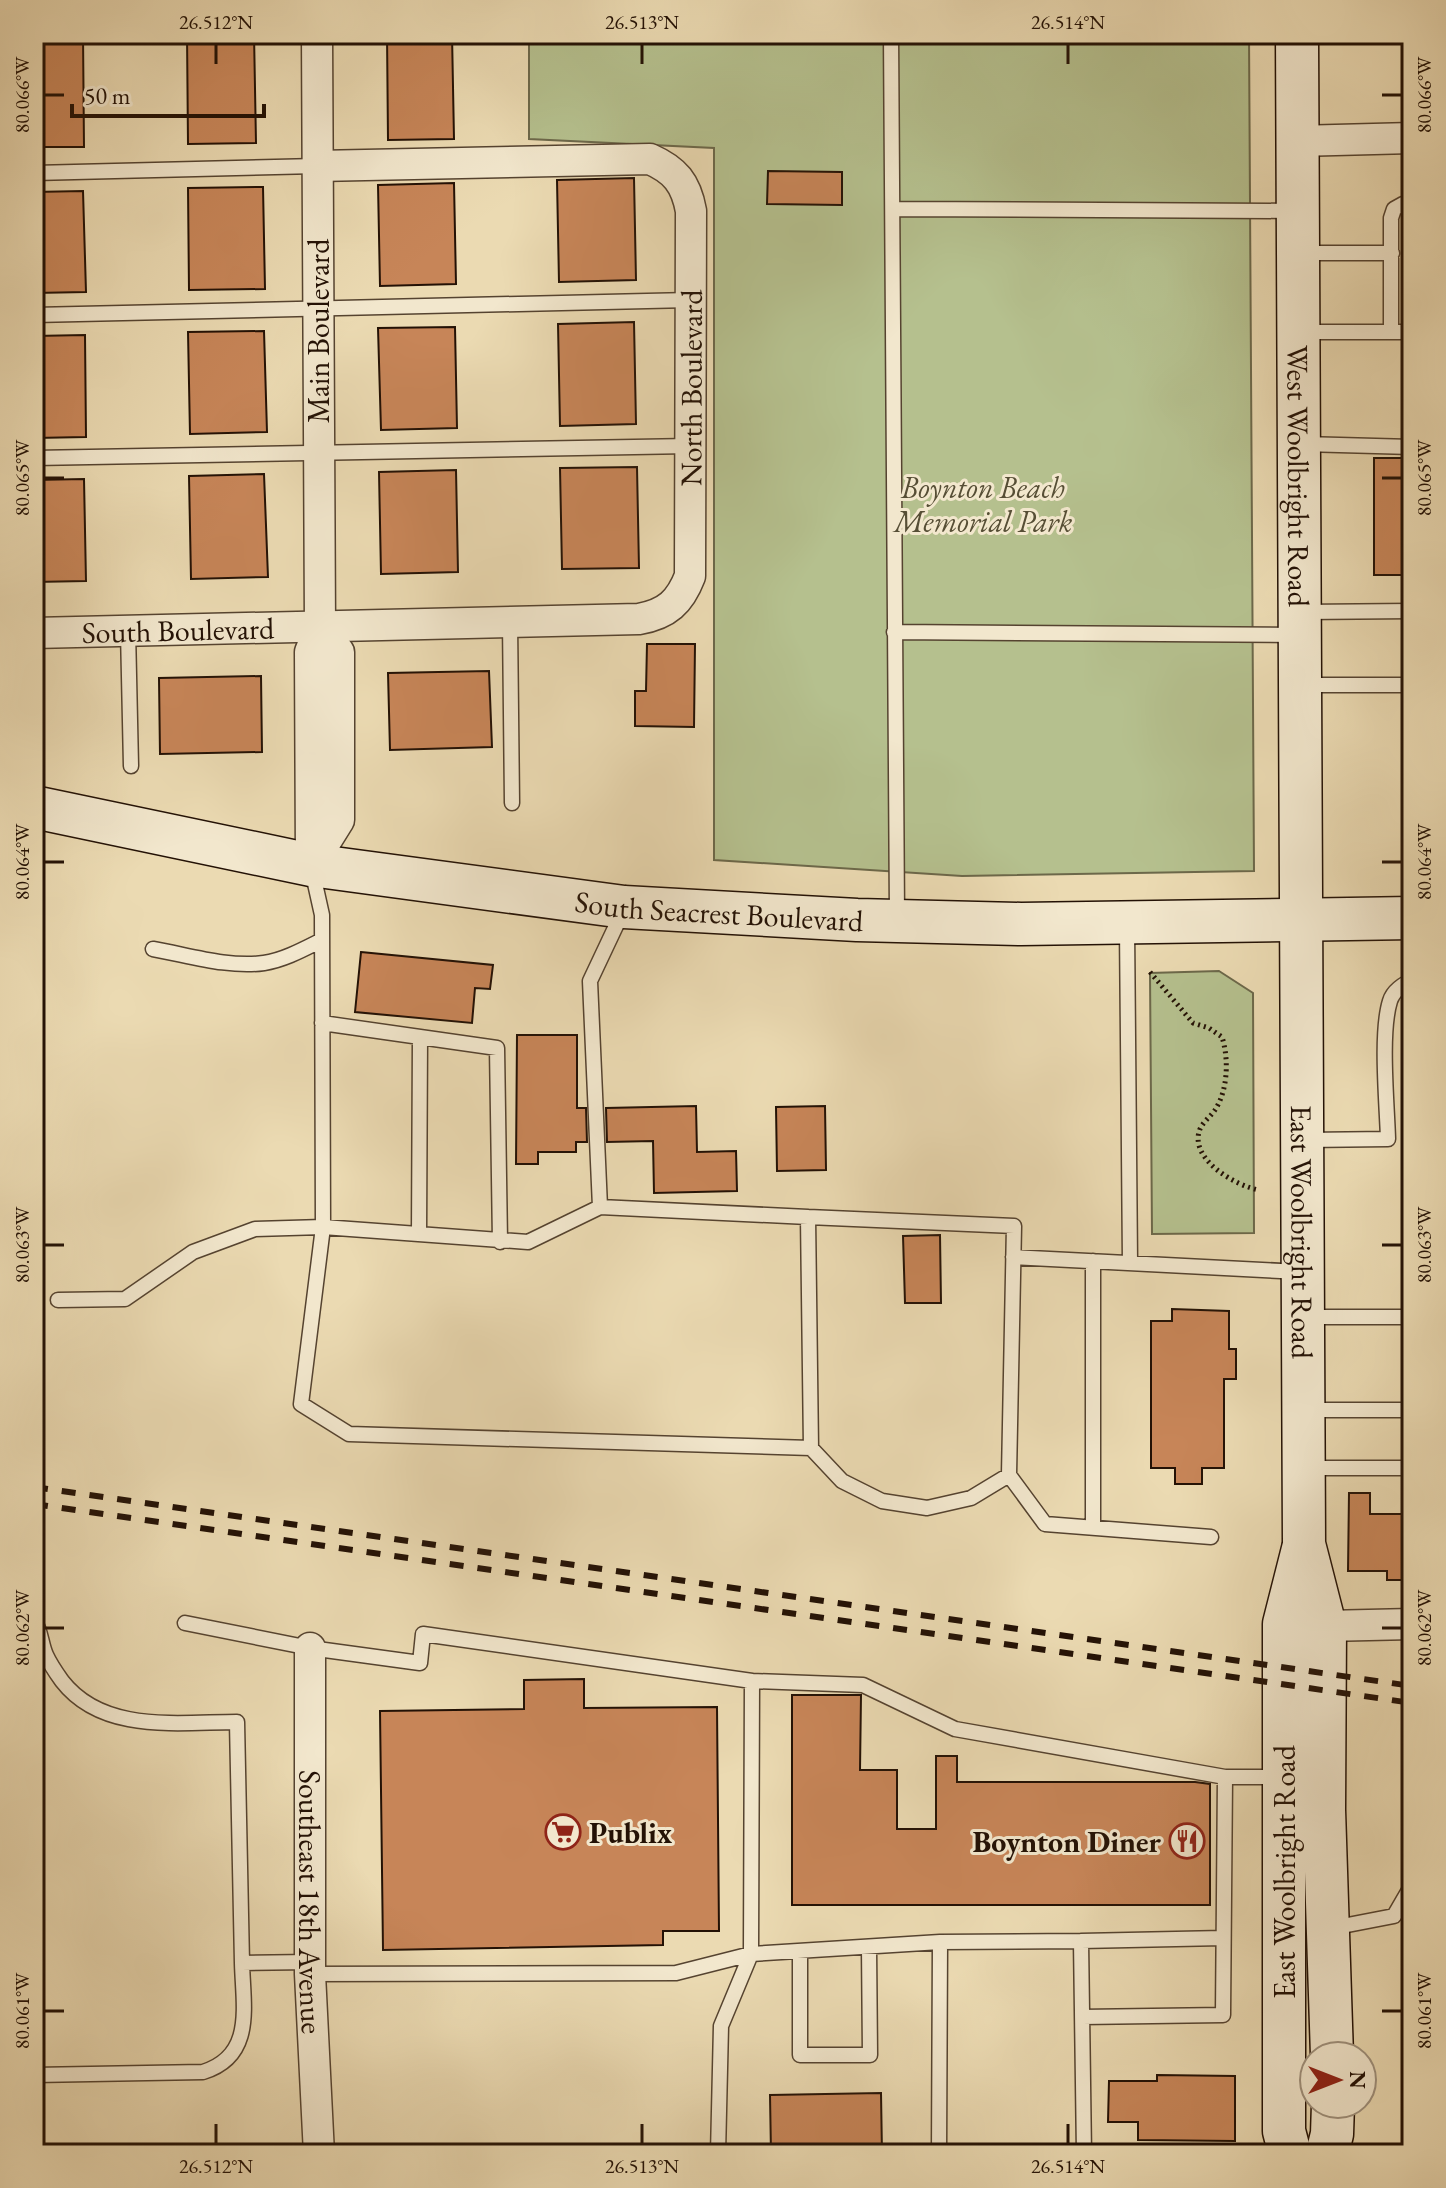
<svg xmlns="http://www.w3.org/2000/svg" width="1446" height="2188" font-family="'EB Garamond',serif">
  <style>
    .green { fill: #b5c08e; stroke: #6c684a; stroke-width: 2 }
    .building { fill: #c78558; stroke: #231105; stroke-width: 2 }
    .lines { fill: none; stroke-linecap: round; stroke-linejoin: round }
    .lane-casing { stroke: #554330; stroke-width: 17 }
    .street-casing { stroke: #554330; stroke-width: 33 }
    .secondary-casing { stroke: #231105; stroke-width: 45 }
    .path { stroke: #231105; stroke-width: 5; stroke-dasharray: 2 4; stroke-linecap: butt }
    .lane { stroke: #f2e7cd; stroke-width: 14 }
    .street { stroke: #f2e7cd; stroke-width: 30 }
    .secondary { stroke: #f2e7cd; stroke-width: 42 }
    .rail { stroke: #231105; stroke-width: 6; stroke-dasharray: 14 14; stroke-linecap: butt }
    .ticks { fill: none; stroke: #231105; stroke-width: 3 }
    .labels { text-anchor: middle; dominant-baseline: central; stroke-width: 6; stroke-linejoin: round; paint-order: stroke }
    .street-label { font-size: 30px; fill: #231105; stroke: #f2e7cd }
    .park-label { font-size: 30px; font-style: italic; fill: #564e35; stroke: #f2e7cd }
    .poi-label { font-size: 30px; font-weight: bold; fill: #231105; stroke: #f2e7cd; text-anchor: start }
    .neatline { fill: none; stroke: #231105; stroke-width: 3 }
    .ticks-label { font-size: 20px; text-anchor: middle; fill: #231105 }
  </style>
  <rect width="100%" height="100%" fill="#ebdab2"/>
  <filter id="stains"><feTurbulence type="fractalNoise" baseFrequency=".0025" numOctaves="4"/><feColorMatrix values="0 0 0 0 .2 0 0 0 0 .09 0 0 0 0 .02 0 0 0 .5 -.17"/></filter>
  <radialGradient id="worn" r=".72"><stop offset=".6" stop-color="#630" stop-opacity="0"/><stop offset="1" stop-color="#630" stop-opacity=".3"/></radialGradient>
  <!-- green -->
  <path class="green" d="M529,34H1249L1254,871L962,876L714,860V148L529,139Z
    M1219,971L1253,993L1254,1233L1152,1234L1150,973Z"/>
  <!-- building -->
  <path class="building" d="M83,34L84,147H34V35Z
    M187,34H254L256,143L188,144Z
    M387,34H452L454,139L388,140Z
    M768,171L842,172V205L767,204Z
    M634,178L636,280L559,282L557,180Z
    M454,183L456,284L380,286L378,185Z
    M263,187L265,289L189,290L188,188Z
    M83,191L86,292L34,293V192Z
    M634,322L636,424L560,426L558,324Z
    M455,327L457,428L381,430L378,328Z
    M264,331L267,432L190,434L188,332Z
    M85,335L86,437L34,438V336Z
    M1374,458H1407V575H1374Z
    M637,467L639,568L562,569L560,468Z
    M456,470L458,572L381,574L379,472Z
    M264,474L268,577L191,579L189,476Z
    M84,479L86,581L34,582V480Z
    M647,644H695L694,727L635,726V691H646Z
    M489,671L492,747L390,750L388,673Z
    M261,676L262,752L160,754L159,678Z
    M361,952L493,965L490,989L475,988L472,1023L355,1012Z
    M517,1035H577V1108H586L587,1142H576V1152H538V1164H516Z
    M696,1106L697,1152L736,1151L737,1191L654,1193L653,1141L607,1142L606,1108Z
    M825,1106L826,1170L777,1171L776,1107Z
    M940,1235L941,1303H905L903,1236Z
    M1172,1309L1229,1311V1349H1236V1379H1224V1468H1202V1484H1175V1468H1151V1321H1172Z
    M1349,1493H1370V1514H1412V1580H1387V1571H1348Z
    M584,1679V1708L717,1707L719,1931H663V1945L383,1950L380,1711L524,1709V1680Z
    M792,1695H861L860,1770H897V1829H936V1756H957V1782H1195L1210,1784V1905H792Z
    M1157,2075L1235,2076V2141L1138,2140V2122H1108L1109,2081H1157Z
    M881,2093L882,2154H771L770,2095Z"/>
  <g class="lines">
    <defs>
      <path id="lane" d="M891,34L897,916
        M34,173L317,166
        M893,209L1296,211
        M1301,253H1392
        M34,315L690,300
        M1302,332H1412
        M1391,332V218L1394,209L1403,204H1412
        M1303,444L1412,447
        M34,458L690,446
        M1303,612L1412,611
        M510,622L512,803
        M128,631L131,766
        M894,632L1297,635
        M1304,685H1412
        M312,870L322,915L323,1227L528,1242L600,1207L590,981L623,911
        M1127,927L1130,1263
        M153,949C188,955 228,968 264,963C284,960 304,949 322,940
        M322,1023L420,1037L419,1234
        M420,1037L497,1048L500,1242
        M1306,1140L1388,1139C1387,1104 1380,1033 1390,1001C1393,991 1403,984 1412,981
        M600,1207L808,1217L811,1448L842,1481L882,1501L927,1508L971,1498L1009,1475L1014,1226L808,1217
        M1013,1257L1301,1272
        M1093,1261V1528
        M58,1300L125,1299L193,1252L255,1229L323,1227L301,1404L349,1434L811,1448
        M1304,1317H1412
        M1306,1410H1412
        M1307,1468H1412
        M1009,1475L1045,1524L1211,1537
        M34,1620C41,1630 41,1644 46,1655C50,1664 57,1674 62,1681C103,1734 179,1722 237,1722L242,1963L310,1962
        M185,1623L310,1648L420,1663L423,1634L752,1681
        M1332,1928L1394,1916L1412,1885
        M800,1951V2055H870L869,1947
        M310,1974L676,1973L751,1954L752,1681L863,1685L955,1729L1225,1777
        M1082,2017L1223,2015L1225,1777H1280
        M34,2075L203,2072C255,2056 243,2006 242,1963
        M718,2154L721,2026L751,1954L940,1942L1081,1941
        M939,2154L940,1942
        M1084,2154L1081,1941L1223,1938"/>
      <g id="street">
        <path d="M1297,141L1412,138"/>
        <path id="s1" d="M34,633L639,619C667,614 680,602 690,576L691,211C686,183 675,170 650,159L317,166"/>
        <path d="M311,865L310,652L320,627L317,34"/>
        <path d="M311,865L339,820V652L320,627"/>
        <path d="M1325,1626L1412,1624"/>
        <path id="s2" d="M310,1648V1974L319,2154"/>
      </g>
      <g id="secondary">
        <path id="s3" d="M1297,34L1304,1544L1325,1626L1324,1810L1332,2056"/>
        <path id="s4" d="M34,807L311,865L624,907L857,920L1021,924L1412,918"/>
        <path d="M1290,2154L1284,2131V1624L1303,1549"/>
        <path d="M1327,2154L1332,2134L1333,2104"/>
      </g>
    </defs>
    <!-- lane casing -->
    <use href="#lane" class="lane-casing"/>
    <!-- street casing -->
    <use href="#street" class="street-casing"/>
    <!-- secondary casing -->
    <use href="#secondary" class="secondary-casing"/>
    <!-- path -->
    <path class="path" d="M1150,972L1193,1023L1209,1028L1222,1037C1229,1059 1228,1090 1215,1110C1211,1116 1203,1122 1200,1129C1188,1159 1236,1186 1259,1190"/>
    <!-- lane -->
    <use href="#lane" class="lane"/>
    <!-- street -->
    <use href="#street" class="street"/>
    <!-- secondary -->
    <use href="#secondary" class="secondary"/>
    <!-- rail -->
    <path class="rail" d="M34,1487L1412,1686
      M34,1504L1412,1703"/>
  </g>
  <!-- ticks -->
  <path class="ticks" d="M216,44V64M642,44V64M1068,44V64M44,95H64M1382,95H1402M44,478H64M1382,478H1402M44,862H64M1382,862H1402M44,1245H64M1382,1245H1402M44,1628H64M1382,1628H1402M44,2011H64M1382,2011H1402M216,2124V2144M642,2124V2144M1068,2124V2144"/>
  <!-- icons -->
  <defs>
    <symbol id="supermarket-ring" viewBox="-11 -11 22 22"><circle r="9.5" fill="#f2e7cd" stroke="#8f2418" stroke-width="1.5"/><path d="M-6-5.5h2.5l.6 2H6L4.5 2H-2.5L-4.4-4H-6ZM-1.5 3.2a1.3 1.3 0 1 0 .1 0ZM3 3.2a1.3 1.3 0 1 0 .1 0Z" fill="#8f2418"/></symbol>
    <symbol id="restaurant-ring" viewBox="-11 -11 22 22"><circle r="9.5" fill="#f2e7cd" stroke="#8f2418" stroke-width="1.5"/><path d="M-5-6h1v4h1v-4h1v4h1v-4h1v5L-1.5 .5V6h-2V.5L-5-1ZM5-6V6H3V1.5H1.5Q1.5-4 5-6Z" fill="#8f2418"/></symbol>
  </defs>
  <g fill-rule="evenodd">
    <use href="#supermarket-ring" x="543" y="1812" width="40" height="40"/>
    <use href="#restaurant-ring" x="1167" y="1821" width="40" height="40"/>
  </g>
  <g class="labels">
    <!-- street labels -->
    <g class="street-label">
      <text transform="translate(318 331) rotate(-90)">Main Boulevard</text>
      <text stroke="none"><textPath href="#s1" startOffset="864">North Boulevard</textPath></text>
      <text stroke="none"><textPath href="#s3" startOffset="442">West Woolbright Road</textPath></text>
      <text stroke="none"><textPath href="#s1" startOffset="144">South Boulevard</textPath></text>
      <text stroke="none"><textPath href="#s4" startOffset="694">South Seacrest Boulevard</textPath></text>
      <text stroke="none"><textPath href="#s3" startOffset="1198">East Woolbright Road</textPath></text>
      <text transform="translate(1284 1872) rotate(-90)">East Woolbright Road</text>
      <text stroke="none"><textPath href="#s2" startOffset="254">Southeast 18th Avenue</textPath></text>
    </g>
    <!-- park labels -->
    <g class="park-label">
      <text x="983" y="487">Boynton Beach<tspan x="983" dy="34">Memorial Park</tspan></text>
    </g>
    <!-- poi labels -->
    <g class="poi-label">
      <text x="589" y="1832">Publix</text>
      <text x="1161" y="1841" text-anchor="end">Boynton Diner</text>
    </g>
  </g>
  <!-- margin -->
  <rect width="1446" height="2188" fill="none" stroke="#ebdab2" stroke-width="88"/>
  <!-- north arrow -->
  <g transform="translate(1338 2080) rotate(90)"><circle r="38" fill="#f2e7cd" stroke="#9f917d" stroke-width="2"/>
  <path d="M0-6L14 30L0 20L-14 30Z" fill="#8f2418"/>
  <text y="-12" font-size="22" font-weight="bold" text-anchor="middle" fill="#231105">N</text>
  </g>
  <!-- scale -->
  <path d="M72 104v12h192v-12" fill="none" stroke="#231105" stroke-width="4"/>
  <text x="84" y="104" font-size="24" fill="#231105" stroke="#f2e7cd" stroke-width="6" paint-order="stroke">50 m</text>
  <rect x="44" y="44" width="1358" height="2100" class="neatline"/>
  <g class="ticks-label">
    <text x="216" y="29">26.512°N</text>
    <text x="642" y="29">26.513°N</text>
    <text x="1068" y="29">26.514°N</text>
    <text transform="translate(1424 95) rotate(-90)" y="7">80.066°W</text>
    <text transform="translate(22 95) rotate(-90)" y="7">80.066°W</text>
    <text transform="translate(1424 478) rotate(-90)" y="7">80.065°W</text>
    <text transform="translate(22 478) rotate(-90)" y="7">80.065°W</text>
    <text transform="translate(22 862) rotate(-90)" y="7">80.064°W</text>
    <text transform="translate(1424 862) rotate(-90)" y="7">80.064°W</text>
    <text transform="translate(1424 1245) rotate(-90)" y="7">80.063°W</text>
    <text transform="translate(22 1245) rotate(-90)" y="7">80.063°W</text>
    <text transform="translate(1424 1628) rotate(-90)" y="7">80.062°W</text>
    <text transform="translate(22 1628) rotate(-90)" y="7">80.062°W</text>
    <text transform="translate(1424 2011) rotate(-90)" y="7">80.061°W</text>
    <text transform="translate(22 2011) rotate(-90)" y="7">80.061°W</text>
    <text x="216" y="2173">26.512°N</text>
    <text x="642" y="2173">26.513°N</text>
    <text x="1068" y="2173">26.514°N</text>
  </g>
  <rect width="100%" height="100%" filter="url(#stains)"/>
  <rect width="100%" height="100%" fill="url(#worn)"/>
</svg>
